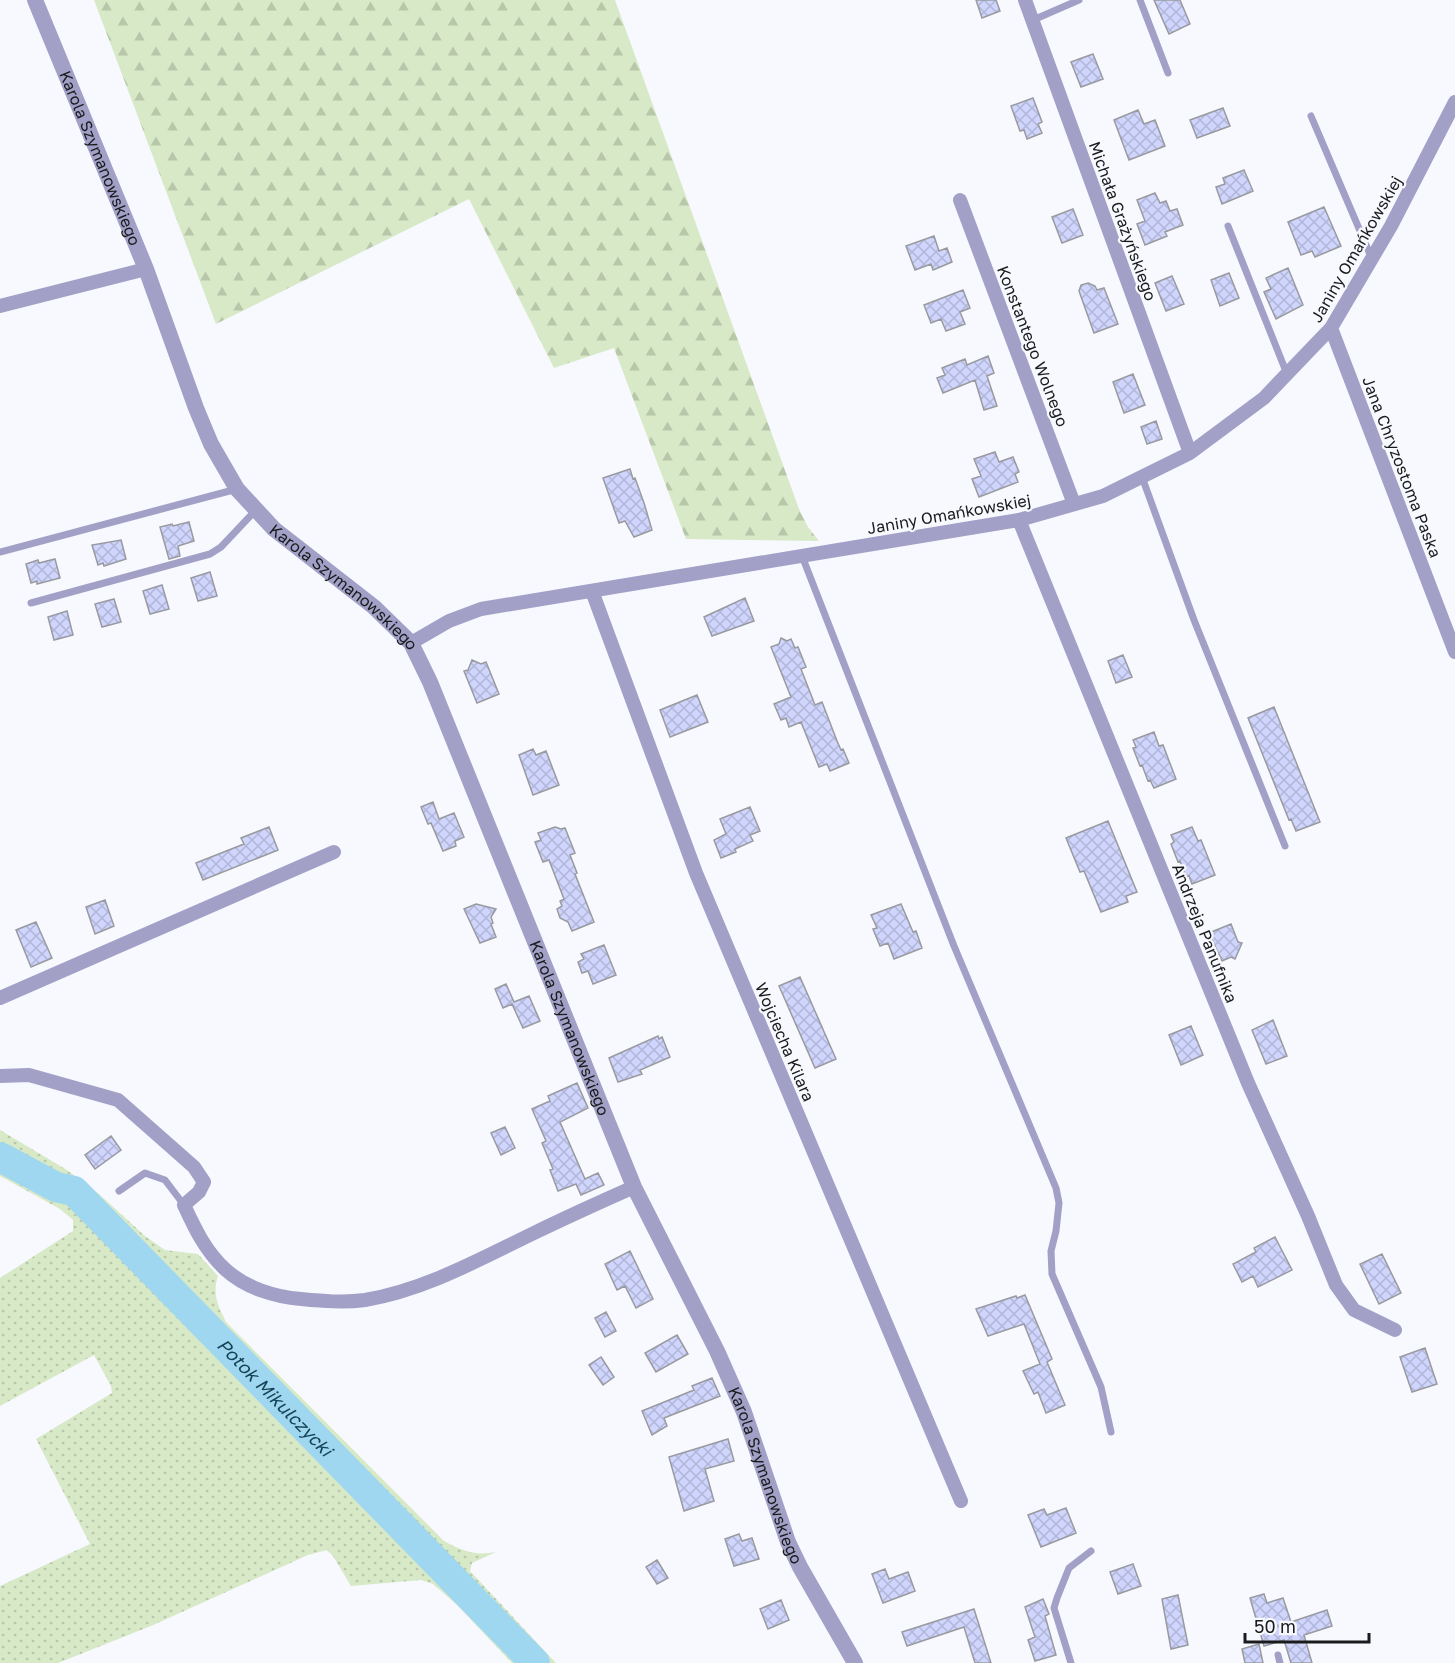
<svg xmlns="http://www.w3.org/2000/svg" width="1455" height="1663" font-family="'Golos Text',sans-serif">
  <style>
    .grass { fill: url(#grass-dots) }
    .forest { fill: url(#forest-firs) }
    .lines { fill: none; stroke-linecap: round; stroke-linejoin: round }
    .river { stroke: #9fd7f1; stroke-width: 30 }
    .building { fill: url(#building-cross-hatch); stroke: #999a9f; stroke-width: 1.5 }
    .service { stroke: #a2a0c7; stroke-width: 7 }
    .minor { stroke: #a2a0c7; stroke-width: 14 }
    .tertiary { stroke: #a2a0c7; stroke-width: 16 }
    .labels { text-anchor: middle; dominant-baseline: central; stroke-width: 4.5; stroke-linejoin: round; paint-order: stroke }
    .street-label { font-size: 16px; fill: #1a1b1c; stroke: #f8f9fe }
    .water-label { font-size: 18px; font-style: italic; fill: #164457; stroke: #f8f9fe }
  </style>
  <defs>
    <pattern id="grass-dots" width="8" height="8" patternUnits="userSpaceOnUse" patternTransform="scale(1.5)"><rect width="8" height="8" fill="#d7e9c6"/><path d="M2 2h.1M6 6h.1" fill="none" stroke="#b8c7aa" stroke-width="1.8" stroke-linecap="round"/></pattern>
    <pattern id="forest-firs" width="22" height="20" patternUnits="userSpaceOnUse" patternTransform="scale(1.5)"><rect width="22" height="20" fill="#d7e9c6"/><path d="M5 1l3.5 6h-7zM16 11l3.5 6h-7z" fill="#b8c7aa"/></pattern>
    <pattern id="building-cross-hatch" width="8" height="8" patternUnits="userSpaceOnUse" patternTransform="scale(1.5)"><rect width="8" height="8" fill="#cfd5fd"/><path d="M0 0l8 8M0 8l8-8" fill="none" stroke="#b1b6d8"/></pattern>
  </defs>
  <rect width="100%" height="100%" fill="#f8f9fe"/>
  <!-- grass -->
  <path class="grass" d="M0,1130L67,1170L99,1194L145,1236L165,1250L198,1254L218,1276C212,1294 218,1306 226,1322L444,1541C462,1551 476,1556 496,1552L472,1563L470,1571L556,1663H512L457,1605L433,1584L421,1580L351,1586L333,1556L327,1550L308,1555L151,1626L58,1663H0V1586L90,1544L36,1439L112,1393L111,1386L94,1355L0,1406V1278L73,1231V1220L60,1209L0,1176Z"/>
  <!-- forest -->
  <path class="forest" d="M94,0H615L799,509L808,527L819,541L686,539L614,348L554,368L469,199L216,324Z"/>
  <g class="lines">
    <!-- river -->
    <path class="river" id="s1" d="M0,1157L56,1187L74,1191L535,1663"/>
  </g>
  <!-- building -->
  <path class="building" d="M976,0H996L1000,11L982,18Z
    M1154,0H1180L1190,24L1169,34Z
    M1093,54L1103,79L1081,87L1071,62Z
    M1033,98L1042,122L1038,124L1042,133L1027,139L1024,130L1020,131L1011,106Z
    M1223,108L1230,126L1197,138L1190,120Z
    M1138,110L1144,124L1155,120L1165,146L1129,160L1114,120Z
    M1244,170L1253,191L1222,204L1216,187L1225,184L1223,178Z
    M1155,193L1160,203L1166,201L1170,211L1177,209L1183,225L1165,232L1167,236L1145,245L1137,224L1145,221L1137,200Z
    M1324,207L1341,246L1315,257L1312,251L1301,255L1288,222Z
    M1073,209L1083,235L1062,243L1052,217Z
    M934,236L939,251L947,248L952,262L933,270L931,264L915,270L906,246Z
    M1288,268L1303,305L1276,319L1264,292L1271,289L1266,278Z
    M1229,273L1239,298L1220,306L1211,280Z
    M1172,276L1184,304L1166,311L1155,283Z
    M1088,283L1095,286L1097,290L1104,288L1118,324L1094,333L1079,291L1081,285Z
    M963,290L970,308L960,312L965,324L946,331L941,319L931,323L924,305Z
    M988,356L994,373L987,376L997,406L984,410L975,380L943,393L937,378L945,375L942,368L965,359L967,365Z
    M1133,374L1145,405L1124,413L1113,382Z
    M1156,421L1162,439L1147,444L1141,427Z
    M995,452L999,462L1013,457L1019,472L1015,474L1018,482L979,497L972,479L981,476L974,459Z
    M630,469L633,479L635,478L644,503L652,530L634,537L625,521L619,523L603,478Z
    M189,522L194,541L178,546L180,556L169,559L160,527L172,524L173,526Z
    M121,540L126,559L104,566L103,563L98,565L92,545Z
    M55,559L60,578L37,584V581L31,583L26,564L38,560L39,563Z
    M210,572L217,596L198,601L191,578Z
    M162,585L169,609L150,614L143,591Z
    M745,598L754,621L712,636L704,617Z
    M114,599L121,622L102,627L95,604Z
    M67,611L73,635L54,640L48,617Z
    M781,638L787,641L791,639L795,648L798,647L806,667L801,669L815,705L822,702L837,741L841,750L843,749L849,763L830,771L827,764L819,767L801,722L789,727L786,718L781,720L774,704L791,697L771,647L779,644Z
    M1123,655L1132,677L1116,683L1108,661Z
    M472,660L481,664L486,662L499,694L477,703L464,671L468,670Z
    M697,695L708,722L670,737L660,710Z
    M1274,707L1320,822L1296,831L1291,819L1289,820L1248,718Z
    M1154,732L1159,746L1163,745L1176,779L1154,788L1150,780L1148,781L1142,765L1140,766L1133,748L1136,747L1133,740Z
    M533,749L536,755L546,751L559,785L533,795L519,755Z
    M433,802L439,819L454,813L464,837L455,841L456,846L443,851L431,823L428,824L421,807Z
    M750,807L760,831L750,835L753,841L735,849L736,852L721,858L714,840L726,834L720,819Z
    M1108,821L1137,892L1126,896L1128,902L1101,912L1084,871L1080,872L1066,838Z
    M269,827L278,850L203,880L196,863L244,844L241,838Z
    M555,827L561,829L565,828L575,853L570,855L577,873L575,874L594,922L572,931L568,922L560,918L557,909L562,906L560,901L564,899L549,860L543,862L535,842L541,840L538,833Z
    M1192,827L1198,841L1201,840L1215,875L1192,884L1189,876L1186,877L1180,861L1178,862L1171,844L1174,842L1171,835Z
    M105,900L114,926L95,934L86,907Z
    M476,904L496,909L491,917L493,923L491,924L496,937L480,943L464,909Z
    M901,904L913,932L916,931L922,948L894,959L888,943L880,946L873,929L877,928L871,915Z
    M36,922L52,958L31,967L16,930Z
    M1231,924L1238,942L1242,943L1235,959L1231,957L1222,961L1209,933Z
    M604,945L616,975L593,984L588,971L582,973L578,962L584,959L581,954Z
    M800,977L836,1059L815,1068L779,986Z
    M506,984L514,1002L529,996L540,1021L523,1028L512,1004L503,1008L495,989Z
    M1273,1020L1287,1056L1266,1064L1252,1030Z
    M1191,1026L1203,1055L1181,1065L1169,1035Z
    M658,1036L659,1039L662,1037L670,1057L640,1070L642,1074L618,1082L609,1058Z
    M577,1083L588,1108L560,1122L585,1179L598,1173L604,1185L581,1195L576,1184L558,1191L550,1170L553,1169L542,1143L546,1141L532,1109L550,1101L548,1096Z
    M505,1127L515,1148L501,1155L491,1133Z
    M111,1136L121,1150L95,1169L85,1155Z
    M1275,1237L1292,1270L1258,1287L1253,1276L1242,1282L1233,1264L1256,1252L1254,1248Z
    M630,1251L653,1299L636,1308L625,1286L617,1290L605,1264Z
    M1382,1254L1401,1293L1379,1304L1360,1264Z
    M1025,1295L1052,1359L1047,1362L1065,1405L1046,1413L1038,1392L1034,1394L1023,1371L1040,1364L1024,1324L988,1336L976,1309L1016,1296L1017,1298Z
    M606,1312L616,1331L605,1337L595,1318Z
    M677,1335L688,1354L656,1372L645,1353Z
    M1425,1348L1437,1384L1412,1392L1400,1357Z
    M601,1357L614,1377L603,1385L589,1365Z
    M712,1378L720,1396L664,1418L667,1426L652,1435L642,1411L694,1390L692,1386Z
    M728,1439L734,1461L705,1469L714,1501L684,1511L669,1457Z
    M1066,1508L1076,1533L1041,1547L1028,1515L1044,1509L1047,1515Z
    M739,1534L742,1541L752,1538L759,1559L734,1566L725,1539Z
    M657,1560L668,1578L657,1584L646,1567Z
    M1133,1564L1141,1586L1118,1594L1110,1572Z
    M885,1569L889,1579L908,1572L915,1591L883,1603L872,1574Z
    M1264,1594L1267,1603L1283,1598L1291,1622L1327,1610L1332,1626L1304,1635L1312,1663H1291L1284,1640L1264,1646L1250,1598Z
    M1178,1595L1188,1645L1171,1649L1162,1599Z
    M1043,1599L1049,1614L1045,1616L1056,1655L1035,1661L1028,1640L1035,1637L1025,1607Z
    M781,1600L789,1620L768,1629L760,1609Z
    M974,1609L991,1663H975L964,1627L907,1646L902,1632Z
    M1259,1644L1263,1663H1245L1242,1649Z"/>
  <g class="lines">
    <!-- service -->
    <path class="service" d="M1140,0L1168,73
      M1033,20L1079,0
      M1311,116L1372,259
      M1228,226L1287,374
      M1142,477L1194,620L1285,846
      M0,552L237,489
      M802,556L954,946L1056,1188L1059,1203L1056,1231L1051,1251L1052,1274L1101,1387L1111,1432
      M31,603L210,554L221,547L255,511
      M119,1191L145,1173L165,1180L184,1205
      M1278,1655L1280,1663
      M1071,1663L1054,1608L1057,1598L1069,1568L1091,1551"/>
    <!-- minor -->
    <path class="minor" d="M1025,0L1190,453
      M960,200L1074,504
      M0,306L146,269
      M1331,328L1455,652
      M1019,520L1248,1083L1308,1216L1336,1285L1354,1310L1395,1330
      M592,591L696,873L961,1501
      M411,643L449,621L481,609L1019,520L1103,496L1190,453L1264,398L1331,328L1391,226L1455,102
      M0,998L334,852
      M0,1076L29,1075L118,1100L194,1167L204,1182L199,1192L184,1205C195,1229 206,1252 226,1270C246,1288 275,1297 301,1299C322,1301 344,1303 365,1300C425,1290 480,1259 534,1233C567,1217 600,1202 634,1187"/>
    <!-- tertiary -->
    <path class="tertiary" id="s2" d="M35,0L146,269L196,408L211,444L237,489L274,529L374,607L411,643L430,682L634,1187L717,1351L744,1412L788,1542L800,1567L855,1663"/>
  </g>
  <g class="labels">
    <!-- street labels -->
    <g class="street-label">
      <text stroke="none"><textPath href="#s2" startOffset="171">Karola Szymanowskiego</textPath></text>
      <text transform="translate(1123 221) rotate(70)">Michała Grażyńskiego</text>
      <text transform="translate(1356 249) rotate(-60)">Janiny Omańkowskiej</text>
      <text transform="translate(1033 346) rotate(69)">Konstantego Wolnego</text>
      <text transform="translate(1402 467) rotate(69)">Jana Chryzostoma Paska</text>
      <text transform="translate(949 514) rotate(-10)">Janiny Omańkowskiej</text>
      <text stroke="none"><textPath href="#s2" startOffset="675">Karola Szymanowskiego</textPath></text>
      <text transform="translate(1205 933) rotate(68)">Andrzeja Panufnika</text>
      <text stroke="none"><textPath href="#s2" startOffset="1179">Karola Szymanowskiego</textPath></text>
      <text transform="translate(785 1042) rotate(67)">Wojciecha Kilara</text>
      <text stroke="none"><textPath href="#s2" startOffset="1668">Karola Szymanowskiego</textPath></text>
    </g>
    <!-- water labels -->
    <g class="water-label">
      <text stroke="none"><textPath href="#s1" startOffset="370">Potok Mikulczycki</textPath></text>
    </g>
  </g>
  <!-- scale -->
  <path d="M1245 1633v9h124v-9" fill="none" stroke="#1a1b1c" stroke-width="3"/>
  <text x="1254" y="1633" font-size="18" fill="#1a1b1c" stroke="#f8f9fe" stroke-width="4.5" paint-order="stroke">50 m</text>
</svg>
